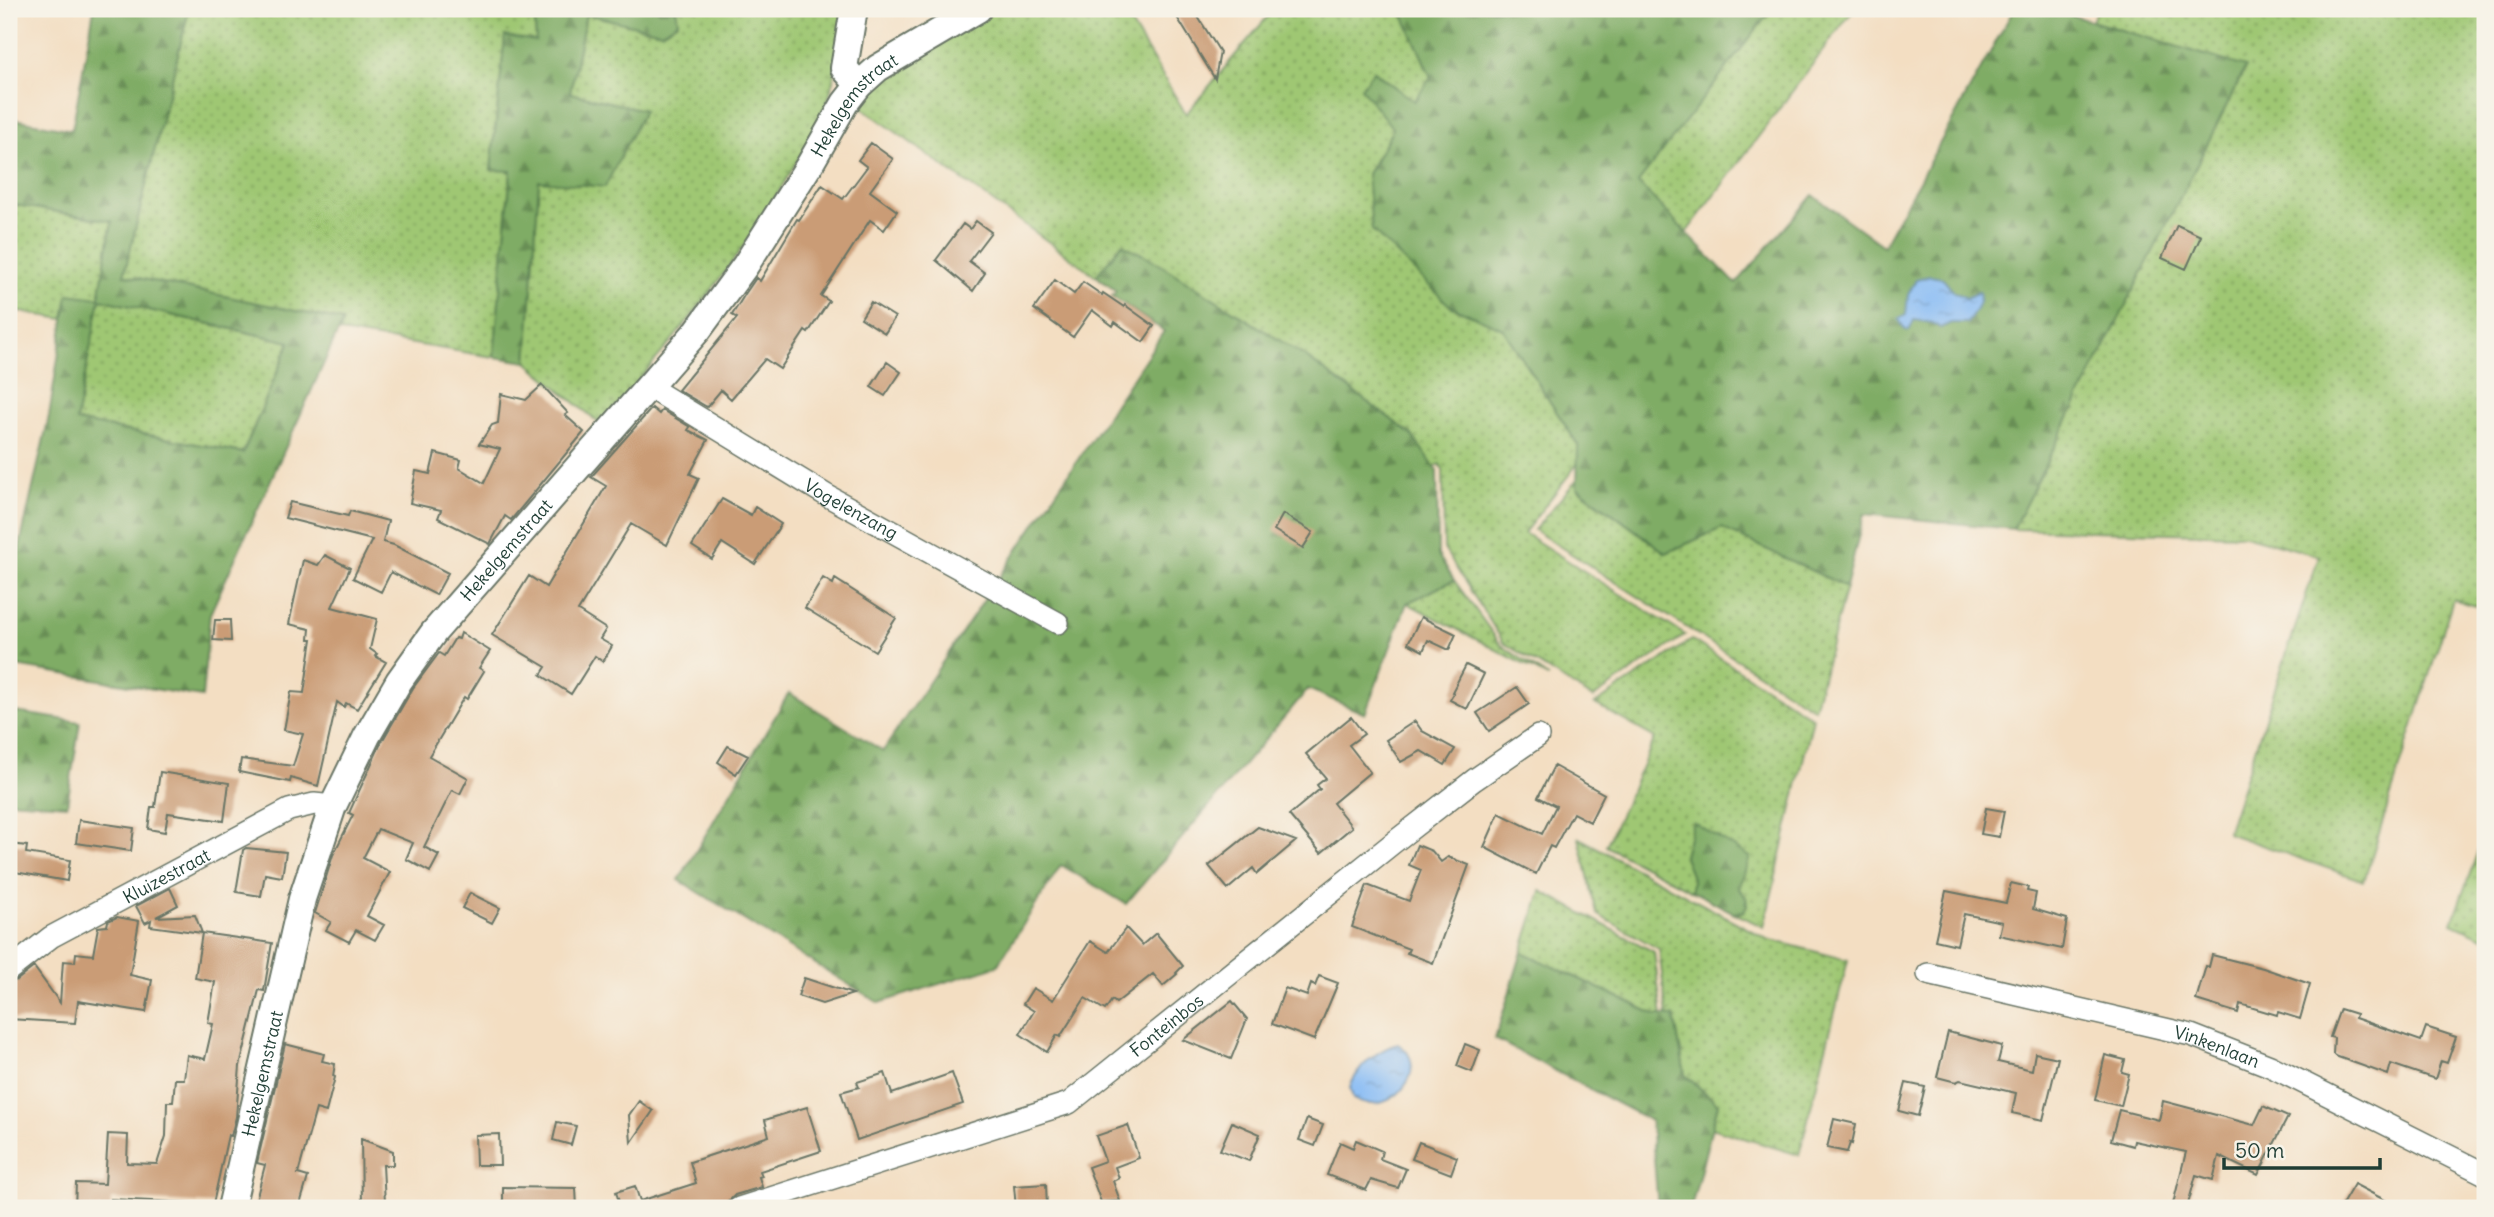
<svg xmlns="http://www.w3.org/2000/svg" width="2494" height="1217" font-family="Delius,sans-serif">
  <style>
    .grass { fill: url(#grass-dots); stroke: #5f8254; stroke-width: 2 }
    .forest { fill: url(#forest-firs); stroke: #4f744c; stroke-width: 2; fill-rule: evenodd }
    .water { fill: url(#water-ripples); stroke: #537c94; stroke-width: 2 }
    .building { fill: #ca9c76 }
    .lines { fill: none; stroke-linecap: round; stroke-linejoin: round }
    .minor-casing { stroke: #697566; stroke-width: 24 }
    .tertiary-casing { stroke: #697566; stroke-width: 30 }
    .minor { stroke: #fff; stroke-width: 21 }
    .tertiary { stroke: #fff; stroke-width: 26 }
    .labels { text-anchor: middle; dominant-baseline: central; stroke-width: 5; stroke-linejoin: round; paint-order: stroke }
    .street-label { font-size: 18px; fill: #1f3d34; stroke: #f7f3e8 }
  </style>
  <defs>
    <pattern id="grass-dots" width="8" height="8" patternUnits="userSpaceOnUse" patternTransform="scale(1.75)"><rect width="8" height="8" fill="#9fc773"/><path d="M2 2h.1M6 6h.1" fill="none" stroke="#81a35f" stroke-width="1.8" stroke-linecap="round"/></pattern>
    <pattern id="forest-firs" width="22" height="20" patternUnits="userSpaceOnUse" patternTransform="scale(1.75)"><rect width="22" height="20" fill="#7fac65"/><path d="M5 1l3.5 6h-7zM16 11l3.5 6h-7z" fill="#678d54"/></pattern>
    <pattern id="water-ripples" width="26" height="14" patternUnits="userSpaceOnUse" patternTransform="scale(1.75)"><rect width="26" height="14" fill="#87bbf5"/><path d="M2 4q2-2 4 0t4 0M15 11q2-2 4 0t4 0" fill="none" stroke="#6e99c7"/></pattern>
  </defs>
  <rect width="100%" height="100%" fill="#f7f3e8"/>
  <filter id="ink" filterUnits="userSpaceOnUse"><feTurbulence type="fractalNoise" baseFrequency=".0143" numOctaves="2"/><feDisplacementMap in="SourceGraphic" scale="14" xChannelSelector="R" yChannelSelector="G"/><feConvolveMatrix kernelMatrix="1 2 1 2 8 2 1 2 1" color-interpolation-filters="sRGB"/></filter>
  <filter id="wash" filterUnits="userSpaceOnUse"><feTurbulence type="fractalNoise" baseFrequency=".00686" numOctaves="4" result="noise"/><feDisplacementMap in="SourceGraphic" scale="28" xChannelSelector="R" yChannelSelector="G"/><feGaussianBlur stdDeviation="1.57" result="paint"/><feColorMatrix in="noise" values="0 0 0 0 0 0 0 0 0 0 0 0 0 0 0 0 0 1.4 0 .05"/><feComposite in="paint" operator="in"/></filter>
  <g filter="url(#wash)">
    <rect width="100%" height="100%" fill="#f3dec2"/>
    <!-- grass -->
    <path class="grass" d="M189,9H534L536,41L505,37L491,169L511,170L494,357L340,332L343,321L124,275Z
      M676,9H846C840,36 836,79 827,103C817,129 801,154 787,178C734,268 669,347 600,424L527,362L539,180L643,111L570,93L586,14L661,32L678,22Z
      M993,9H1122L1186,114L1274,9H1397L1404,17L1431,77L1414,101L1374,71L1394,129L1367,174L1450,306L1503,329L1578,445V463L1524,533L1685,635L1593,698L1504,643L1444,549L1443,470L1440,464L1434,468L1411,434L1306,357L1148,257L1122,244L1096,276L857,104L875,86Z
      M1772,9H1854L1686,233L1637,183Z
      M2097,9H2485V609L2453,599L2364,881L2227,833L2319,556L2245,535L2013,529L2245,67L2092,21Z
      M9,204L112,221L100,299L290,342L243,453L76,421L99,299L69,294L64,319L9,310Z
      M1578,478L1577,488L1666,553L1722,528L1846,587L1814,709L1534,530Z
      M1454,580L1501,645L1548,677L1407,603Z
      M1692,640L1813,718L1764,927L1734,913L1744,911L1739,889L1693,823L1684,856L1692,878V891L1606,846L1655,738L1595,704Z
      M2485,832V938L2452,923Z
      M1579,838L1767,939L1848,960L1799,1155L1711,1128L1718,1104L1685,1075L1674,1016H1667L1659,949L1597,914Z
      M1541,891L1654,952L1662,1016L1656,1015L1522,952Z"/>
    <!-- forest -->
    <path class="forest" d="M94,9H189L124,275L343,321L210,614L202,697L9,665V566L15,567L49,416L68,294L99,298L112,221L9,204V118L72,130ZM100,299L290,342L243,453L76,421Z
      M534,9H676L678,22L661,32L586,14L570,93L644,110L605,187L539,181L527,362L494,357L511,171L491,170L505,36L536,41Z
      M1397,9H1772L1638,183L1736,284L1813,195L1883,246L2014,9H2050L2246,67L2013,529L1864,514L1846,587L1722,528L1666,553L1577,487L1578,445L1503,329L1450,306L1372,230L1367,174L1393,129L1361,88L1373,71L1414,101L1431,77L1404,17Z
      M1122,244L1148,257L1306,357L1411,434L1437,471L1438,555L1454,580L1407,603L1365,714L1308,689L1126,904L1061,865L997,966L879,1003L679,880L789,693L883,751L1164,331L1112,296L1116,291L1096,276Z
      M9,711L80,722L67,805L9,801Z
      M1693,822L1750,857L1739,889L1746,897L1747,905L1744,911L1734,913L1692,891V878L1684,856Z
      M1522,952L1656,1015L1674,1016L1685,1075L1718,1104L1691,1208H1658L1651,1121L1495,1039Z"/>
    <!-- water -->
    <path class="water" d="M1930,276L1942,278L1954,292L1966,298L1979,292C1982,302 1973,316 1967,323H1951L1940,328L1933,323L1914,320L1909,331L1904,329L1899,319L1906,315L1908,295L1916,279Z
      M1398,1044C1434,1065 1392,1121 1353,1099L1350,1087C1358,1067 1376,1050 1398,1044Z"/>
    <g id="blocks">
      <!-- building -->
      <path class="building" d="M1172,9H1193L1220,52L1215,79Z
        M871,143L893,159L870,191L897,211L884,230L870,220L821,296L829,301L808,333L805,331L780,369L765,359L731,399L721,390L707,407L678,390L737,318L732,315L745,294L756,278L760,281L797,219L799,220L822,185L843,199L867,167L858,160Z
        M976,221L991,232L969,261L985,273L973,291L936,260L963,224L970,229Z
        M2177,225L2201,236L2186,269L2162,258Z
        M1055,280L1074,294L1083,282L1102,295L1103,293L1124,307L1125,305L1154,326L1143,342L1115,322L1113,326L1092,310L1073,337L1034,309Z
        M871,302L895,317L885,333L861,318Z
        M887,362L901,372L885,396L871,387Z
        M542,385L568,413L565,415L584,432L511,520L505,516L490,544L438,518L441,510L410,503L416,471L430,474L435,453L461,460L459,468L484,483L500,449L479,444L492,425L498,423L501,394L526,400Z
        M652,408L659,414L662,410L690,427L688,430L708,440L690,474L699,478L667,545L631,524L578,611L606,629L600,639L612,646L603,662L595,656L571,694L541,675L546,667L492,635L529,576L546,587L606,486L591,477Z
        M722,499L751,515L755,507L781,524L755,564L722,543L712,559L692,546Z
        M290,502L348,516L350,511L388,521L383,542L394,545L448,573L436,595L391,572L381,592L353,578L372,540L285,518Z
        M1283,514L1313,532L1303,548L1274,530Z
        M325,555L350,568L332,607L377,619L370,649L377,654L375,656L386,662L357,709L346,703L344,707L337,702L318,786L291,778L290,782L239,772L241,759L293,766L303,734L284,730L291,692L304,693L312,639H309L310,629L289,624L303,560L318,565Z
        M823,578L833,584L835,579L896,618L875,651L805,608Z
        M1421,617L1456,634L1449,650L1428,640L1423,651L1408,643Z
        M215,620H230L231,641L213,640Z
        M461,633L490,651L479,668L484,671L467,699L464,697L429,756L468,778L460,794L452,790L424,847L439,855L430,872L406,859L413,843L378,829L363,858L390,872L367,916L384,925L375,940L356,930L349,942L326,930L331,922L315,913L333,855L353,815L349,813L381,743L413,688L439,653L444,656L455,638L459,639Z
        M1466,665L1484,674L1467,709L1450,700L1454,693L1452,692Z
        M1517,687L1529,704L1489,731L1477,713Z
        M1351,717L1364,734L1349,745L1370,772L1333,803L1352,827L1321,853L1289,815L1320,789L1317,785L1326,778L1306,754Z
        M1415,721L1422,731L1455,749L1445,765L1421,751L1401,762L1386,740Z
        M728,746L748,756L736,774L718,762Z
        M1554,766L1604,794L1590,822L1573,813L1554,848L1550,846L1536,874L1484,847L1499,813L1542,834L1556,806L1538,797Z
        M160,772L229,783L224,821L168,813L165,832L148,829L151,807H155Z
        M1986,808L2004,811L1999,837L1981,834Z
        M79,820L134,828L131,851L76,843Z
        M1258,827L1296,841L1257,874L1253,868L1228,889L1209,866Z
        M9,844L27,846L26,853L70,860L67,881L9,871Z
        M1417,845L1432,851L1441,862L1448,857L1469,865L1433,963L1407,953L1409,949L1352,927L1367,885L1409,901L1421,870L1409,865Z
        M246,848L286,852L282,877L265,874L261,896L236,892L243,850Z
        M2011,883L2028,887L2027,891L2036,893L2033,909L2067,919L2062,949L1999,935L2002,922L1964,914L1957,945L1935,940L1946,891L2006,903Z
        M170,888L178,905L156,917L195,915L202,933L150,926L151,920L145,923L136,906Z
        M470,893L500,908L492,923L462,908Z
        M117,917L139,921L130,975L152,980L146,1012L78,1001L75,1023L9,1019V983L17,980L34,967L60,1003L63,961L75,962L76,953L93,955L98,927L107,926L108,921Z
        M1126,928L1142,945L1156,933L1183,966L1176,973L1177,974L1163,986L1153,974L1116,1003L1112,1000L1105,1010L1085,998L1060,1037L1057,1035L1047,1052L1020,1034L1034,1011L1023,1004L1033,988L1053,1000L1090,941L1108,952Z
        M202,933L272,943L264,991L259,990L240,1066L236,1117L231,1136L228,1135L213,1204L111,1199L110,1208H75L76,1183L105,1184L108,1134L128,1135L127,1163L157,1164L166,1136L167,1102H173L175,1079H184L187,1055L205,1059L213,1024L208,1023L215,982L195,978Z
        M2212,955L2263,968L2310,984L2300,1019L2278,1012L2277,1015L2240,1004L2238,1013L2196,1000L2206,966L2209,967Z
        M1319,976L1338,983L1314,1040L1272,1024L1285,988L1307,996L1311,984L1315,986Z
        M804,978L853,994L822,1004L798,996Z
        M1232,1001L1247,1019L1231,1059L1183,1040Z
        M2340,1009L2356,1014L2355,1018L2421,1041L2426,1027L2456,1037L2447,1063L2441,1061L2435,1079L2391,1064L2388,1075L2338,1057L2333,1054L2334,1038L2330,1037Z
        M1948,1032L2002,1046L1998,1062L2032,1070L2035,1053L2058,1058L2043,1120L2012,1113L2016,1093L1960,1080L1956,1082L1937,1077Z
        M285,1044L324,1054L322,1061L335,1064L333,1076L335,1077L326,1112L316,1109L298,1174L308,1177L299,1208H254L265,1165L257,1163Z
        M1465,1044L1480,1050L1472,1072L1457,1066Z
        M2105,1055L2125,1060L2122,1072L2129,1074L2121,1106L2095,1100Z
        M885,1073L892,1094L952,1073L963,1104L857,1140L841,1092L859,1087L857,1082Z
        M1906,1083L1925,1087L1918,1116L1899,1111Z
        M639,1101L653,1111L631,1143L629,1115Z
        M2163,1101L2254,1125L2263,1106L2288,1117L2258,1175L2219,1156L2213,1180L2196,1175L2187,1208H2172L2186,1152L2134,1141L2133,1146L2111,1140L2119,1110L2159,1120Z
        M807,1107L821,1151L760,1171L762,1176L759,1177L762,1187L735,1195L728,1202L708,1208H621L616,1192L635,1186L640,1201L696,1183L690,1162L769,1136L765,1120Z
        M1307,1119L1323,1125L1315,1146L1299,1140Z
        M1834,1119L1856,1124L1852,1144L1850,1143L1847,1152L1827,1148Z
        M557,1122L576,1126L571,1145L553,1140Z
        M1232,1122L1260,1134L1249,1161L1220,1150Z
        M1128,1125L1139,1158L1115,1167L1119,1178L1113,1181L1120,1201L1101,1202L1088,1167L1105,1161L1096,1136Z
        M499,1134L500,1165H476L475,1135Z
        M361,1139L393,1151V1165H383L385,1203H362Z
        M1356,1140L1382,1151L1380,1159L1406,1169L1398,1188L1371,1180L1366,1190L1327,1175L1340,1142L1353,1148Z
        M1419,1142L1457,1157L1451,1174L1412,1159Z
        M1046,1184L1047,1208H1016L1014,1186Z
        M2354,1184L2400,1208H2340Z
        M503,1187L576,1188L577,1208H503Z"/>
    </g>
  </g>
  <g filter="url(#ink)">
    <use href="#blocks" fill-opacity="0" stroke="#697566" stroke-width="2"/>
    <g class="lines">
      <defs>
        <g id="minor">
          <path id="s1" d="M649,387L826,495L1058,623"/>
          <path id="s2" d="M9,970L51,937L289,810L314,804L333,806"/>
          <path id="s3" d="M1928,974L2191,1035L2270,1066L2485,1174"/>
          <path id="s4" d="M739,1208L1069,1103L1393,843L1474,780L1538,736"/>
        </g>
        <g id="tertiary">
          <path d="M854,9L844,68L859,85"/>
          <path id="s5" d="M231,1208L302,899L333,806L367,736L399,681L434,632L698,330L745,266L810,164L845,103L859,85L878,68L978,9"/>
        </g>
      </defs>
      <!-- minor casing -->
      <use href="#minor" class="minor-casing"/>
      <!-- tertiary casing -->
      <use href="#tertiary" class="tertiary-casing"/>
      <!-- minor -->
      <use href="#minor" class="minor"/>
      <!-- tertiary -->
      <use href="#tertiary" class="tertiary"/>
    </g>
  </g>
  <g class="labels">
    <!-- street labels -->
    <g class="street-label">
      <text stroke="none"><textPath href="#s5" startOffset="1293">Hekelgemstraat</textPath></text>
      <text stroke="none"><textPath href="#s1" startOffset="236">Vogelenzang</textPath></text>
      <text stroke="none"><textPath href="#s5" startOffset="726">Hekelgemstraat</textPath></text>
      <text stroke="none"><textPath href="#s2" startOffset="184">Kluizestraat</textPath></text>
      <text stroke="none"><textPath href="#s4" startOffset="471">Fonteinbos</textPath></text>
      <text stroke="none"><textPath href="#s3" startOffset="298">Vinkenlaan</textPath></text>
      <text stroke="none"><textPath href="#s5" startOffset="138">Hekelgemstraat</textPath></text>
    </g>
  </g>
  <!-- margin -->
  <rect width="2494" height="1217" fill="none" stroke="#f7f3e8" stroke-width="35"/>
  <!-- scale -->
  <path d="M2224 1158v10h156v-10" fill="none" stroke="#1f3d34" stroke-width="3.5"/>
  <text x="2235" y="1158" font-size="21" fill="#1f3d34" stroke="#f7f3e8" stroke-width="5" paint-order="stroke">50 m</text>
</svg>
